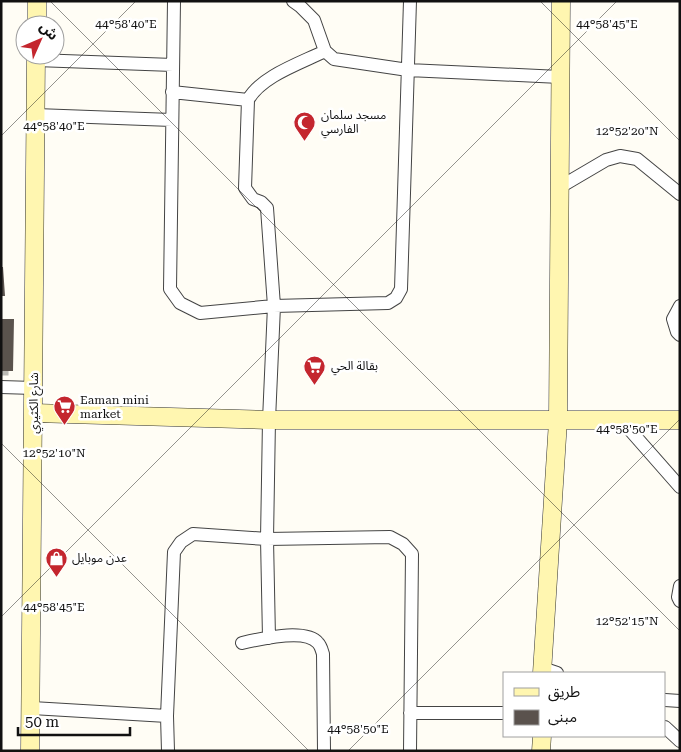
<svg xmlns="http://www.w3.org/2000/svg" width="681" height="752" font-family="'Roboto Serif','Noto Sans Arabic',serif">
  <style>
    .building { fill: #5a524d; filter: url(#shadow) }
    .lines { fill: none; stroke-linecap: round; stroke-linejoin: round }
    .street-casing { stroke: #444; stroke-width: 14 }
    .secondary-casing { stroke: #333; stroke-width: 19 }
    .street { stroke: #fff; stroke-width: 12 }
    .secondary { stroke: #fff6b0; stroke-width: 18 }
    .ticks { fill: none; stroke: #111; stroke-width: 1; stroke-opacity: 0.45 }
    .labels { text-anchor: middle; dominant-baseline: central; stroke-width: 5; stroke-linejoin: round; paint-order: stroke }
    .poi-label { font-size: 12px; fill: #111; stroke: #fff; text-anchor: start }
    .street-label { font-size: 12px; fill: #111; stroke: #fff }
    .ticks-label { font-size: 12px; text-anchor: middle; fill: #111; stroke: #fff; stroke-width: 5; stroke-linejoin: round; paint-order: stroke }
  </style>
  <defs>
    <filter id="shadow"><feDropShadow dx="-4.5" dy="4.5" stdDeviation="0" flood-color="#0004"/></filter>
  </defs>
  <rect width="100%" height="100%" fill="#fffdf5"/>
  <!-- building -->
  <path class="building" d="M1,267H3L5,296H1Z
    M1,319H14L13,371H1Z"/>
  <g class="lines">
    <defs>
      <path id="street" d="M174,1L170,289L180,303L200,313L274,306L388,303L396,298L401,289L410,1
        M293,1L300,6L314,20L325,51L334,59L408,70L560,77
        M36,60L173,65
        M172,92L248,100
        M36,115L172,120
        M560,187L606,160L620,156L637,159L680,194
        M680,306L673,319L677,332L680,335
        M1,387L34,388
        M622,421L680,487
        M680,586L678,597L680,601
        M269,638L267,539L269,420L274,306L267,208L261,202L253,199L245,188L248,100C261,76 301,63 325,51
        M242,643C259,639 306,628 318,643C321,646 322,651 323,654L324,751
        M542,668L557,673
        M665,700L680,701
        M32,708L167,716
        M410,713H505
        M665,727L680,741
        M168,751L167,716L174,552L181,542L193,534L267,539L390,537L403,544L412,554L410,751"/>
      <path id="secondary" d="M37,25V1
        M34,413L269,420H680
        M542,673L558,421L561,1
        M30,751L36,55
        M541,751L542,736"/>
    </defs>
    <!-- street casing -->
    <use href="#street" class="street-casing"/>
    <!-- secondary casing -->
    <use href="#secondary" class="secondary-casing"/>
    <!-- street -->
    <use href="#street" class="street"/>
    <!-- secondary -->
    <use href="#secondary" class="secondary"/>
  </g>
  <!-- ticks -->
  <path class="ticks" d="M50,1L680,631M540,1L680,141M1,136L136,1M1,443L309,751M1,617L617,1M348,751L680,419"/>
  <!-- icons -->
  <defs>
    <symbol id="mosque-pin" viewBox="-11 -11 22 30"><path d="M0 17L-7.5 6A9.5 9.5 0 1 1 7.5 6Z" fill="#c4262e" stroke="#fff"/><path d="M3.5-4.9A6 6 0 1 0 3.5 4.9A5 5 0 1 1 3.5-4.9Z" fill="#fff"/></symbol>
    <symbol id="supermarket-pin" viewBox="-11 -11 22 30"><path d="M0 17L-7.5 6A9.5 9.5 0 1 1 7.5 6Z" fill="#c4262e" stroke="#fff"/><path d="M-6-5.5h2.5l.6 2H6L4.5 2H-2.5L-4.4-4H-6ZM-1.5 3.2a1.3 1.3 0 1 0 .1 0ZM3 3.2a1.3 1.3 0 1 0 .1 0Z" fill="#fff"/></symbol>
    <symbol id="shop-pin" viewBox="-11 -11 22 30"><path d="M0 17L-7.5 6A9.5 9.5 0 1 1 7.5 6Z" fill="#c4262e" stroke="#fff"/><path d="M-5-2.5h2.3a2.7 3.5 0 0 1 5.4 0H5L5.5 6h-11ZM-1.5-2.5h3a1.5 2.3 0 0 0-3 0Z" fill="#fff"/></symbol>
  </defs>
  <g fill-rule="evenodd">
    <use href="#mosque-pin" x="292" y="110" width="25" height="34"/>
    <use href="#supermarket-pin" x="302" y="354" width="25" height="34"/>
    <use href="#supermarket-pin" x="52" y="394" width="25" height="34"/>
    <use href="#shop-pin" x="44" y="546" width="25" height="34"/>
  </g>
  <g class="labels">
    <!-- poi labels -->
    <g class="poi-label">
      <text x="321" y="115">مسجد سلمان<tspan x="321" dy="14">الفارسي</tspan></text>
      <text x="331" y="366">بقالة الحي</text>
      <text x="80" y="400">Eaman mini<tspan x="80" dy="14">market</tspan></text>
      <text x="72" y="558">عدن موبايل</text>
    </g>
    <!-- street labels -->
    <g class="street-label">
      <text transform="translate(34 403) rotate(-90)">شارع الكثيري</text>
    </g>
  </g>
  <g class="ticks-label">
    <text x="126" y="28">44°58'40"E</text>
    <text x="607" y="28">44°58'45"E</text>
    <text x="54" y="130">44°58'40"E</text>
    <text x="627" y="135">12°52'20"N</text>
    <text x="627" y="433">44°58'50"E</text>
    <text x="54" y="457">12°52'10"N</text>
    <text x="54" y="611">44°58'45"E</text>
    <text x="627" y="625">12°52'15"N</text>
    <text x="358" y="733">44°58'50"E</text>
  </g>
  <!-- border -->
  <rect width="681" height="752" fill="none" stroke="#111111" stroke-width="5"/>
  <!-- legend -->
  <rect x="503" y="672" width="162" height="65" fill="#ffffff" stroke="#a0a0a0"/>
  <rect x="514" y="688" width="25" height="8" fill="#fff6b0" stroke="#a0a0a0"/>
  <text x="548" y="697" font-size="15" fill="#111111">طريق</text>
  <rect x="514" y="710" width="25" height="15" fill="#5a524d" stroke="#a0a0a0"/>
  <text x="548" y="722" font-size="15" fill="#111111">مبنى</text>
  <!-- north arrow -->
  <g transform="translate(40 40) rotate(45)"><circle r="24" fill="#ffffff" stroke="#a0a0a0"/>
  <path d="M0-4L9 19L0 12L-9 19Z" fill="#c4262e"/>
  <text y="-8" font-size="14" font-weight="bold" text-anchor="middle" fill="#111111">ش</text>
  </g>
  <!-- scale -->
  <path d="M18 727v8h112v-8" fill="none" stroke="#111111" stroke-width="2.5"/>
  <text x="25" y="727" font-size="15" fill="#111111" stroke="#ffffff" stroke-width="4" paint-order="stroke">50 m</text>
</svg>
